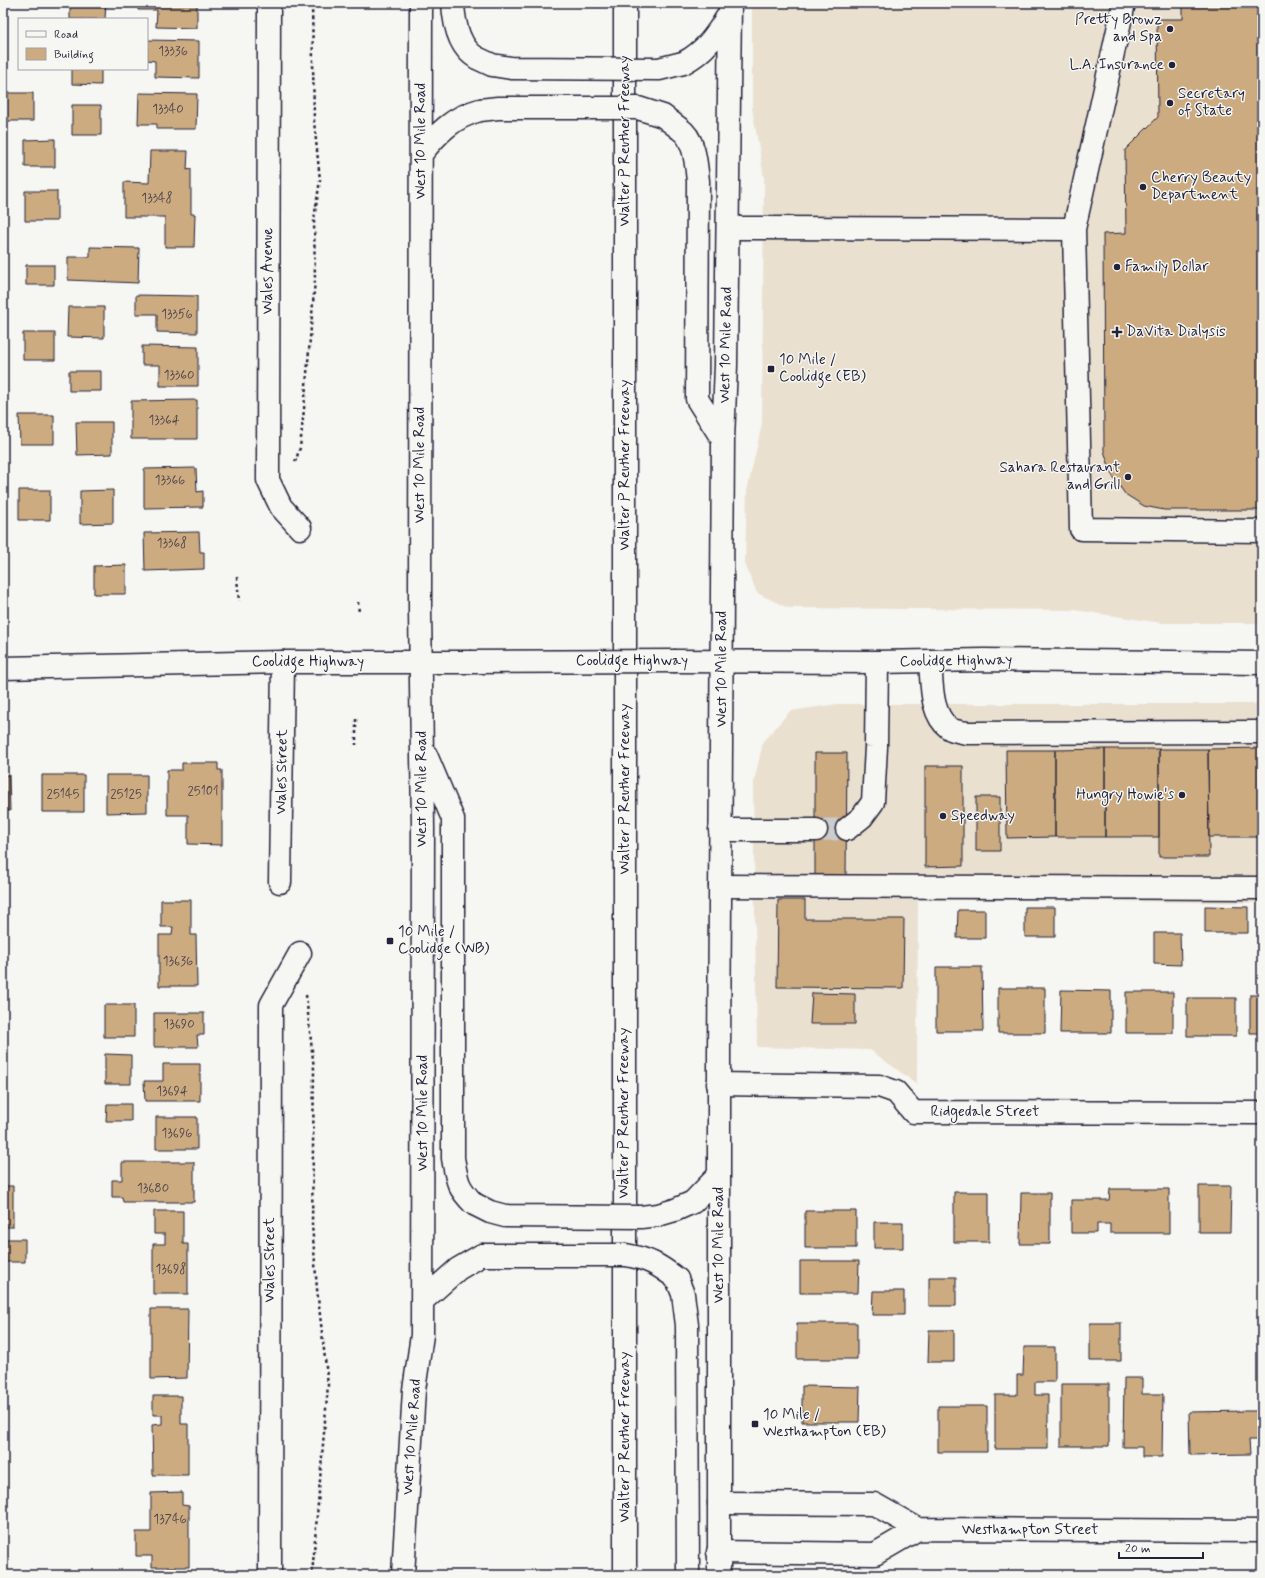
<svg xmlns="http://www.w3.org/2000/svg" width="1265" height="1578" font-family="Mynerve,sans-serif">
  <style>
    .built { fill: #eae0d0 }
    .building { fill: #cdab80; stroke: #22223b }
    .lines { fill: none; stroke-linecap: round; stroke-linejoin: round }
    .minor-tunnel { stroke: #cccccd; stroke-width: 22; stroke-dasharray: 22 11; stroke-linecap: butt }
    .minor-casing { stroke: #22223b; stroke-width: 25 }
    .major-casing { stroke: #22223b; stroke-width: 25 }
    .highway-casing { stroke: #22223b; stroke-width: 25 }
    .path { stroke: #22223b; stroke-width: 2.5; stroke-dasharray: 3 3; stroke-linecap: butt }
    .minor { stroke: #f6f6f2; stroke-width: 22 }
    .major { stroke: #f6f6f2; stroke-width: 22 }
    .highway { stroke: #f6f6f2; stroke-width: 22 }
    .major-bridge-casing { stroke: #22223b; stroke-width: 25; stroke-linecap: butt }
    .major-bridge { stroke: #f6f6f2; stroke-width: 22 }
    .poi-dot { fill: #22223b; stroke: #f6f6f2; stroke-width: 1.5 }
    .labels { text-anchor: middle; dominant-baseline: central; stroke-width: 3; stroke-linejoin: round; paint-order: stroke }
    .number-label { font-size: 13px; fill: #4d444c }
    .poi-label { font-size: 15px; fill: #22223b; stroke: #f6f6f2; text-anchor: start }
    .street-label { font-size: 15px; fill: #22223b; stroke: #f6f6f2 }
  </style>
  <rect width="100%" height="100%" fill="#f6f6f2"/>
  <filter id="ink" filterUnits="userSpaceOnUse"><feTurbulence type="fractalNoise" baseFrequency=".025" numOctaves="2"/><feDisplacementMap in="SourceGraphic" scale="8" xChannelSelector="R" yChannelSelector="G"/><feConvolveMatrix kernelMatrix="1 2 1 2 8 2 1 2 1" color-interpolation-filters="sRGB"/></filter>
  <g filter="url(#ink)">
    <!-- built -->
    <path class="built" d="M752,3H1262V623H1162L1074,610L788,608L757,593L745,564L747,491L762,424L764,177L752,108Z
      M837,704H1262V903L1028,900H918L917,1084L870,1050L757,1047L753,786L763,742L790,711Z"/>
    <!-- building -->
    <path class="building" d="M70,3H106L105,19H70Z
      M138,3H197V28L156,27L157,10H138Z
      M1183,3H1262V510H1164L1144,506L1125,494L1112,475L1104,451L1103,234L1126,233L1125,150L1158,117L1157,19H1183Z
      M147,40L199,41V78L155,77V61L147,60Z
      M72,69H101V85L72,84Z
      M6,93H33V121H6Z
      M139,93L197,94L196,129H157V124H138Z
      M72,105H101V135H72Z
      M55,139V167H25V140Z
      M150,151H188L187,170L191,169V214H195L194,247H165V217H124V182L149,183Z
      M25,191H57V221H25Z
      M90,247L139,248L138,283L68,280V257H90Z
      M26,265H54V285H26Z
      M136,295L197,296V333L157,332V314H136Z
      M68,307H104V338L67,337Z
      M23,333H55V360H23Z
      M142,346L198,347V386H160V365H142Z
      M69,371H101V391H69Z
      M197,400V439H131V401Z
      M19,415H54V444H20Z
      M76,422H112V454L77,455Z
      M196,468L197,492L203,491V507L144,508V469Z
      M19,490H50V520H19Z
      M113,490V523L80,524V491Z
      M199,532L200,552H204V569L145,571L144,533Z
      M126,565V594H94V566Z
      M1262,748V837H1209L1208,749Z
      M1105,749H1159V837H1105Z
      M1105,749V837H1055V750Z
      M1159,749H1208L1209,857H1159Z
      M1006,750H1055V837L1007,838Z
      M815,753H847L846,877L815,876Z
      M182,763H218V770H222V845L188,844V815H167V770H182Z
      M925,766H963V866L925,867Z
      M3,775H9L10,811H3Z
      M42,775H84V812H42Z
      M106,775H147V812L106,813Z
      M976,797H1000V851H976Z
      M161,900H191V935H196L197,986H159V935H172L173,927H161Z
      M778,900H805V919H904L903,988L777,987Z
      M1205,906L1248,907V933H1205Z
      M1025,907H1055V937H1025Z
      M958,910H985V938H957Z
      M1154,933H1180L1181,965L1154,964Z
      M936,967H982L983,1031H936Z
      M998,988H1045V1033H998Z
      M1061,990L1111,991V1033H1060Z
      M1126,992H1173V1033H1126Z
      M812,993L855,994V1024H810Z
      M1250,995H1262V1033H1250Z
      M1187,998H1236V1036H1187Z
      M104,1005H134V1037H104Z
      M154,1013H204V1035H197L198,1047H154Z
      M105,1054L131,1055V1084H105Z
      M163,1064H200V1101H145L144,1081H163Z
      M107,1104H131V1121H106Z
      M156,1117H197V1149H156Z
      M122,1162H194V1202H123L122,1197H112V1180H122Z
      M3,1186H13V1227H3Z
      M1199,1186H1231L1230,1232H1199Z
      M1110,1189H1169V1233H1110V1224H1097V1233H1071V1200H1109Z
      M954,1192H989V1242H954Z
      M1021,1193H1050V1244H1020Z
      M154,1211H183V1244H188V1294H153V1244H165V1234H154Z
      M805,1211H856V1248H805Z
      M874,1222H903V1248H874Z
      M3,1239H25V1262H3Z
      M800,1261H859L858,1293H800Z
      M929,1277H956V1306H929Z
      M873,1291H904V1315H872Z
      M151,1309H188L187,1378L151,1379Z
      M797,1323H857V1359H797Z
      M1090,1323H1121V1361H1090Z
      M929,1330H954V1362H928Z
      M1024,1347H1055V1382H1035V1395H1048V1449H995V1395H1017V1375H1023Z
      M1124,1378H1142V1394H1163L1162,1457H1142V1447H1123Z
      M1061,1384H1109V1446H1061Z
      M802,1386L860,1387L859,1422H802Z
      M153,1396H181V1424H188V1475H153L152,1425L162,1424V1415H153Z
      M938,1406H987V1452H938Z
      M1248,1411H1262V1448H1257V1440H1249L1250,1454L1190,1455L1189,1412Z
      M182,1492V1505L189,1506V1567H152V1556H136V1532H151V1493Z"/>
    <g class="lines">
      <!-- minor-tunnel -->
      <path class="minor-tunnel" d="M816,830L847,829"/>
      <defs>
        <path id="minor" d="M269,3L268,480L281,507L300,528
          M1124,3L1074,229L1081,529L1262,531
          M728,228L1074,229
          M930,661C932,682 930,714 949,728C953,731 961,732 967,733L1262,732
          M847,829L862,817L873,802L876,747L877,662
          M720,830H816
          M280,882L283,662
          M720,886L1262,888
          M718,1084L879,1086L896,1092L913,1112L1262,1113
          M719,1503L874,1504L918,1529L1262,1531
          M718,1552L875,1554L918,1529
          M270,1575L271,1005L300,953"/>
        <path id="major" d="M453,3C454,23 458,47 477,58
          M683,63C705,52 717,34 729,14
          M680,129C695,139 696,164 698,181L697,399L723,440
          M421,154C438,133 453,117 480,110
          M676,661L877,662L984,660L1262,663
          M3,668L283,662H470
          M426,755L453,819V1158C457,1181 457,1187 474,1204
          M675,1210L693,1202L719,1175
          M677,1279L683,1294L687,1325L688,1575
          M422,1301L458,1269L482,1255
          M403,1575L414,1390L422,1335L423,827L420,610L421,3
          M719,1575V1055L723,440L726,365L730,3"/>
        <path id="highway" d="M625,1575V3"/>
      </defs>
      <!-- minor casing -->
      <use href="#minor" class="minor-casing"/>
      <!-- major casing -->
      <use href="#major" class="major-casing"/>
      <!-- highway casing -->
      <use href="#highway" class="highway-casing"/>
      <!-- path -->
      <path class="path" d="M295,462L300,448L304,409L315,280L314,219L320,180L314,121L312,3
        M237,577L239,601
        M358,602L359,613
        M356,719V745
        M306,995L314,1069L312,1224L317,1289L328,1385L312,1575"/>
      <!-- minor -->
      <use href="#minor" class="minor"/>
      <!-- major -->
      <use href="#major" class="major"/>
      <!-- highway -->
      <use href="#highway" class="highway"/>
      <defs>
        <path id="major-bridge" d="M477,58L492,65L511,68L659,69L683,63
          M480,110L498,108H638L663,116L680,129
          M470,662L676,661
          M474,1204L490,1212L505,1216L641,1217L658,1215L675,1210
          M482,1255H626C649,1259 659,1265 677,1279"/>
      </defs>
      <!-- major-bridge casing -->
      <use href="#major-bridge" class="major-bridge-casing"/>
      <!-- major-bridge -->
      <use href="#major-bridge" class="major-bridge"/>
    </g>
  </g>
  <!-- markers -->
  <g class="poi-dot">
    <circle cx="1170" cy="29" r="4"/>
    <circle cx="1172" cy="65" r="4"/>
    <circle cx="1170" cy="103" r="4"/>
    <circle cx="1143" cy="187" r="4"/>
    <circle cx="1117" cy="267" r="4"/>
    <path d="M1115 326h4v4h4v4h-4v4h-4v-4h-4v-4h4z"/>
    <rect x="767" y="365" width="8" height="8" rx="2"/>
    <circle cx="1128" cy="477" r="4"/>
    <circle cx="1182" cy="795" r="4"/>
    <circle cx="943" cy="816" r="4"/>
    <rect x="386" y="937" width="8" height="8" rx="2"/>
    <rect x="751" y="1420" width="8" height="8" rx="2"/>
  </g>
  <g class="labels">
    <!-- number labels -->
    <g class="number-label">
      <text x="173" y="51">13336</text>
      <text x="168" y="109">13340</text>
      <text x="157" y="198">13348</text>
      <text x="177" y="314">13356</text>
      <text x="179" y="375">13360</text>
      <text x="164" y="420">13364</text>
      <text x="170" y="480">13366</text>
      <text x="172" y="543">13368</text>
      <text x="203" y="791">25101</text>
      <text x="63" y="794">25145</text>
      <text x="126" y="794">25125</text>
      <text x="178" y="961">13636</text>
      <text x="179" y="1024">13690</text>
      <text x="172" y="1091">13694</text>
      <text x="177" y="1133">13696</text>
      <text x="153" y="1188">13680</text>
      <text x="171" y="1269">13698</text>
      <text x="170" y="1519">13746</text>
    </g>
    <!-- poi labels -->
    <g class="poi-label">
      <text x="1162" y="20" text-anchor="end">Pretty Browz<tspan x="1162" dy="17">and Spa</tspan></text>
      <text x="1164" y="65" text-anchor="end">L.A. Insurance</text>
      <text x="1178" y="94">Secretary<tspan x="1178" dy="17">of State</tspan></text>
      <text x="1151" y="178">Cherry Beauty<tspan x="1151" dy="17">Department</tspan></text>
      <text x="1125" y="267">Family Dollar</text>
      <text x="1126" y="332">DaVita Dialysis</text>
      <text x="779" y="360">10 Mile /<tspan x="779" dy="17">Coolidge (EB)</tspan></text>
      <text x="1120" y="468" text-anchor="end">Sahara Restaurant<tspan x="1120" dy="17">and Grill</tspan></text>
      <text x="1174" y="795" text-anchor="end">Hungry Howie's</text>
      <text x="951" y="816">Speedway</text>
      <text x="398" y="932">10 Mile /<tspan x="398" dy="17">Coolidge (WB)</tspan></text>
      <text x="763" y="1415">10 Mile /<tspan x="763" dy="17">Westhampton (EB)</tspan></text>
    </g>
    <!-- street labels -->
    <g class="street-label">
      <text transform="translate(421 141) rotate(-90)">West 10 Mile Road</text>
      <text transform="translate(625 141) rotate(-90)">Walter P Reuther Freeway</text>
      <text transform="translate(268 271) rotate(-90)">Wales Avenue</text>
      <text transform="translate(726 345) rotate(-89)">West 10 Mile Road</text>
      <text transform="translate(420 465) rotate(-90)">West 10 Mile Road</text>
      <text transform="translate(625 465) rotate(-90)">Walter P Reuther Freeway</text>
      <text x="632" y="661">Coolidge Highway</text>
      <text transform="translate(956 661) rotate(-1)">Coolidge Highway</text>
      <text x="308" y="662">Coolidge Highway</text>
      <text transform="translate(722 669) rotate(-90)">West 10 Mile Road</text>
      <text transform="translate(282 772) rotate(-89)">Wales Street</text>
      <text transform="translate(422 789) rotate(-90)">West 10 Mile Road</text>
      <text transform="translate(625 789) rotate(-90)">Walter P Reuther Freeway</text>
      <text x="985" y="1112">Ridgedale Street</text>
      <text transform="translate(423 1113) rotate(-90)">West 10 Mile Road</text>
      <text transform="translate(624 1113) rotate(-90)">Walter P Reuther Freeway</text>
      <text transform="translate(719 1245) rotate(-90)">West 10 Mile Road</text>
      <text transform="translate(270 1260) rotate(-90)">Wales Street</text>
      <text transform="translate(412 1437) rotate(-86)">West 10 Mile Road</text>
      <text transform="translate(625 1437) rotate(-90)">Walter P Reuther Freeway</text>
      <text x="1030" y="1530">Westhampton Street</text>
    </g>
  </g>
  <!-- margin -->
  <rect width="1265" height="1578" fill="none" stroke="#f6f6f2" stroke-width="16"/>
  <rect x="8" y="8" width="1249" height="1562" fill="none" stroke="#22223b" stroke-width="1.5" filter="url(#ink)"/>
  <!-- legend -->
  <rect x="18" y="18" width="130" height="52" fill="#f6f6f2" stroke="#a1a1a9"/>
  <rect x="26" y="31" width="20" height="6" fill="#f6f6f2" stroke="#a1a1a9"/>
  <text x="54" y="38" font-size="12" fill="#22223b">Road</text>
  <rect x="26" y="48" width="20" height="12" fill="#cdab80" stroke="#a1a1a9"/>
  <text x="54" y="58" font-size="12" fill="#22223b">Building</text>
  <!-- scale -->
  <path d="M1119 1552v6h84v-6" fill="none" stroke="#22223b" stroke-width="2"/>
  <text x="1125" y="1552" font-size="12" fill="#22223b" stroke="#f6f6f2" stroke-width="3" paint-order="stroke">20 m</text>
</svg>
